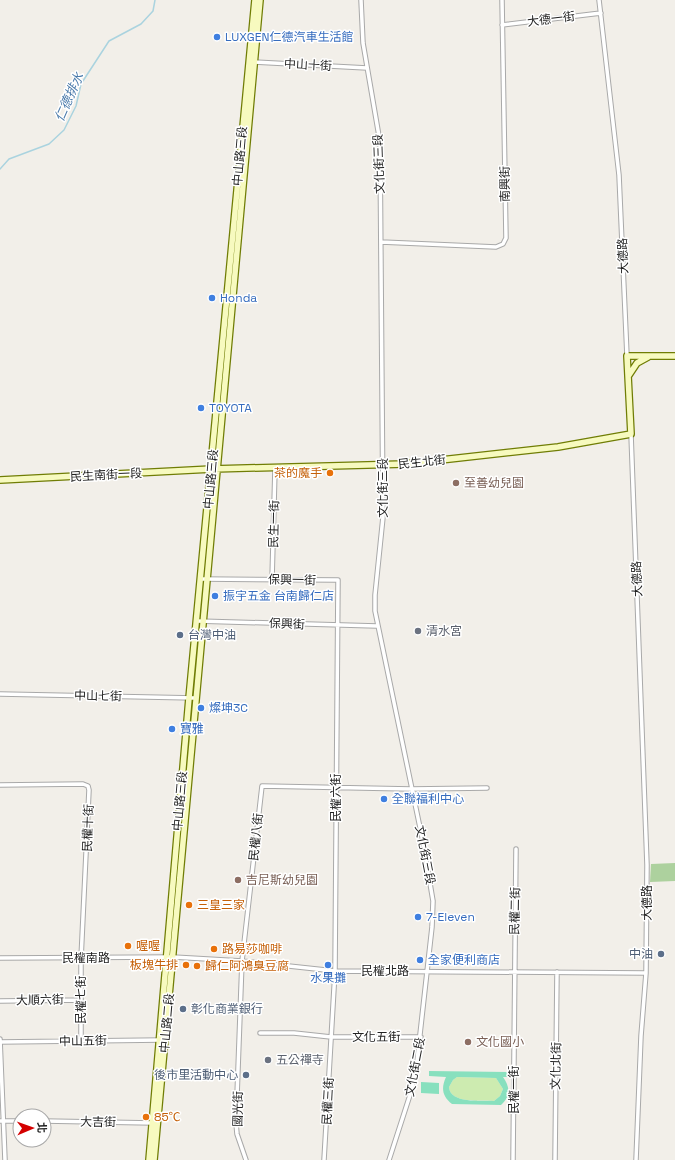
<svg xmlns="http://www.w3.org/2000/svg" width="675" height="1160" font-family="'Space Grotesk','Noto Sans TC',sans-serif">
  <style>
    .grass { fill: #cdebb0 }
    .forest { fill: #add19e }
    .pitch { fill: #88e0be; fill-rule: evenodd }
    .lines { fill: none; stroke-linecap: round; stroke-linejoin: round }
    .stream { stroke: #aad3df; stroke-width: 1.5 }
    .street-casing { stroke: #a9a9a9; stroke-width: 5.5 }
    .secondary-casing { stroke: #707d05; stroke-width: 8 }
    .street { stroke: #fff; stroke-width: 3.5 }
    .secondary { stroke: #f7fabf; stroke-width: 5.5 }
    .shop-dot { fill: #3f7fe0; stroke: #fff; stroke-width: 1.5 }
    .food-dot { fill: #e8710a; stroke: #fff; stroke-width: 1.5 }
    .education-dot { fill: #8d6e63; stroke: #fff; stroke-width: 1.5 }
    .worship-dot { fill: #6b7280; stroke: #fff; stroke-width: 1.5 }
    .service-dot { fill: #5c6f8a; stroke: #fff; stroke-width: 1.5 }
    .labels { text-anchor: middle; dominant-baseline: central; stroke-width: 3; stroke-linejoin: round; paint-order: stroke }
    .street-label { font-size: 12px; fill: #222; stroke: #fff }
    .shop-label { font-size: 12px; fill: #366cbe; stroke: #fff; text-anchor: start }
    .food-label { font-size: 12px; fill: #c56008; stroke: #fff; text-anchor: start }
    .education-label { font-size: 12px; fill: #785e54; stroke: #fff; text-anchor: start }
    .worship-label { font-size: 12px; fill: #5b616d; stroke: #fff; text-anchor: start }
    .service-label { font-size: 12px; fill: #4e5e75; stroke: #fff; text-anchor: start }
    .water-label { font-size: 13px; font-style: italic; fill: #4a7aab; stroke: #fff }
  </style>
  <rect width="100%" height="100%" fill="#f2efe9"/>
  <!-- grass -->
  <path class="grass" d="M457,1077L496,1078L503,1089L500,1096L494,1101C481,1100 450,1104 449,1087L453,1080Z"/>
  <!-- forest -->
  <path class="forest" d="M675,863V881L650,882L651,864Z"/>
  <!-- pitch -->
  <path class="pitch" d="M429,1071L508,1072V1077H503C510,1087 511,1096 501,1105L452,1104C442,1096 441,1088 446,1077L429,1076ZM457,1077L496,1078L503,1089L500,1096L494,1101C481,1100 450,1104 449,1087L453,1080Z
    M421,1082L439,1083V1094L421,1093Z"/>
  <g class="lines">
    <!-- stream -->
    <path class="stream" d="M0,169L9,159L49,144L64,130L76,106L81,84L109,41L141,24L153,11L155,0"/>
    <defs>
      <path id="street" d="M361,0L363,43L380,142L383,517L375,595V611L423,842L433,901L432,927L416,1070L410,1095L389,1160
        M599,0L619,175L627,356
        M502,25L601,13
        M254,62L367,68
        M381,242L496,247L503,244L506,238L502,0
        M631,434L647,865L646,973L641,1036L636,1160
        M202,579L338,580L335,971L324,1160
        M272,580L275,468
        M197,621L377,626
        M0,694L195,698
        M0,785L83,784L88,786L89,790L81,959V1041
        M0,958L173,957L242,961L335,971L646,973
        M0,1001L81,1000
        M260,1033H294L331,1037H421
        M0,1039L5,1160
        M0,1042L161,1040
        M0,1121H20
        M44,1121L153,1123
        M246,1160L237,1134L236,1123L242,961L262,786L411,789L487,788
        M513,1160L516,849
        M555,1160L557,972"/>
      <path id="secondary" d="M629,375L637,363L648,357
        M0,480L212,469L405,464L558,447L631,434L627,356H675
        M149,1160L189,698L255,0
        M154,1160L260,0"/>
    </defs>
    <!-- street casing -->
    <use href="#street" class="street-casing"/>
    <!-- secondary casing -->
    <use href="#secondary" class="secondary-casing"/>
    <!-- street -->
    <use href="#street" class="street"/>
    <!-- secondary -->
    <use href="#secondary" class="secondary"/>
  </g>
  <!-- markers -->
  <g class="shop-dot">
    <circle cx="217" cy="37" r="4"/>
    <circle cx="212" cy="298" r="4"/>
    <circle cx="201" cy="408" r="4"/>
    <circle cx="215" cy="596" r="4"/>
    <circle cx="201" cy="708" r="4"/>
    <circle cx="172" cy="729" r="4"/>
    <circle cx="384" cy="799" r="4"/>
    <circle cx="418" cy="917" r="4"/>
    <circle cx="420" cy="960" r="4"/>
    <circle cx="328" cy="965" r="4"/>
  </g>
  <g class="food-dot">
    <circle cx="330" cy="473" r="4"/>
    <circle cx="189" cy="905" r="4"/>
    <circle cx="128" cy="946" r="4"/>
    <circle cx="214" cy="949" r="4"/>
    <circle cx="186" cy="965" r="4"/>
    <circle cx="197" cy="966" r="4"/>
    <circle cx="146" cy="1117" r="4"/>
  </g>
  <g class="education-dot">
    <circle cx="456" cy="483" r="4"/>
    <circle cx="238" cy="880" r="4"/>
    <circle cx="468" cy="1042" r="4"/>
  </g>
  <g class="worship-dot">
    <circle cx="418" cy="631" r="4"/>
    <circle cx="268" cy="1060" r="4"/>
  </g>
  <g class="service-dot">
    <circle cx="180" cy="635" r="4"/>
    <circle cx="661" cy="954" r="4"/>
    <circle cx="183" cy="1009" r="4"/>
    <circle cx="246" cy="1075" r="4"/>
  </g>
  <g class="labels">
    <!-- street labels -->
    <g class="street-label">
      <text transform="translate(551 19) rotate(-7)">大德一街</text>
      <text transform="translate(308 65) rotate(3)">中山十街</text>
      <text transform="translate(240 156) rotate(-85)">中山路三段</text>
      <text transform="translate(379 164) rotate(-92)">文化街三段</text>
      <text transform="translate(505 184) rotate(-91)">南興街</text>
      <text transform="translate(623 256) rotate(-92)">大德路</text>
      <text transform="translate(422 462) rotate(-6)">民生北街</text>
      <text transform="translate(106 475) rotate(-3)">民生南街一段</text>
      <text transform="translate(211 479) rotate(-85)">中山路三段</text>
      <text transform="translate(383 488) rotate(-90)">文化街三段</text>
      <text transform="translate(274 524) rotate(-89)">民生一街</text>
      <text transform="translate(637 579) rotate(-92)">大德路</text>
      <text transform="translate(292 580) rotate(1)">保興一街</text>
      <text transform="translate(287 624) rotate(2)">保興街</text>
      <text transform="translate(98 696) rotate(1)">中山七街</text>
      <text transform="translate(336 798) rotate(-90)">民權六街</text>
      <text transform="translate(180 801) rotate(-85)">中山路三段</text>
      <text transform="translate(88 828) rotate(-88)">民權十街</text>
      <text transform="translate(256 837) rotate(-84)">民權八街</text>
      <text transform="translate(425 855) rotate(79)">文化街三段</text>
      <text transform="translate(647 903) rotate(-90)">大德路</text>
      <text transform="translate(515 911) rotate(-89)">民權二街</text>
      <text x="86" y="958">民權南路</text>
      <text x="385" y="971">民權北路</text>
      <text transform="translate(40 1000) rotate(-1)">大順六街</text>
      <text transform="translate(81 1000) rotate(-90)">民權七街</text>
      <text transform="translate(167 1023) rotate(-85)">中山路二段</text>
      <text x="376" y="1037">文化五街</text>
      <text transform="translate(83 1041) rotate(-1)">中山五街</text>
      <text transform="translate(556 1066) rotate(-89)">文化北街</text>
      <text transform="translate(415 1067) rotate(-79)">文化街二段</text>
      <text transform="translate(514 1090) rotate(-90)">民權一街</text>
      <text transform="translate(328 1101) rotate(-87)">民權三街</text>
      <text transform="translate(238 1109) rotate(-89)">國光街</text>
      <text transform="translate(98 1122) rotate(1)">大吉街</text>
    </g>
    <!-- shop labels -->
    <g class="shop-label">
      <text x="225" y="37">LUXGEN仁德汽車生活館</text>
      <text x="220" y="298">Honda</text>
      <text x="209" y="408">TOYOTA</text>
      <text x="223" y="596">振宇五金 台南歸仁店</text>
      <text x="209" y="708">燦坤3C</text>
      <text x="180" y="729">寶雅</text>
      <text x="392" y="799">全聯福利中心</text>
      <text x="426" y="917">7-Eleven</text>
      <text x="428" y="960">全家便利商店</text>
      <text x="328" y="978" text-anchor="middle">水果攤</text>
    </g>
    <!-- food labels -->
    <g class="food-label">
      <text x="322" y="473" text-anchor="end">茶的魔手</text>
      <text x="197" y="905">三皇三家</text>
      <text x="136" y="946">喔喔</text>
      <text x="222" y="949">路易莎咖啡</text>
      <text x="178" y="965" text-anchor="end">板塊牛排</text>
      <text x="205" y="966">歸仁阿鴻臭豆腐</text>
      <text x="154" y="1117">85℃</text>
    </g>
    <!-- education labels -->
    <g class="education-label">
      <text x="464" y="483">至善幼兒園</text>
      <text x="246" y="880">吉尼斯幼兒園</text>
      <text x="476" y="1042">文化國小</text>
    </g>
    <!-- worship labels -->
    <g class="worship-label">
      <text x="426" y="631">清水宮</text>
      <text x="276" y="1060">五公禪寺</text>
    </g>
    <!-- service labels -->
    <g class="service-label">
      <text x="188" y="635">台灣中油</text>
      <text x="653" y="954" text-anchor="end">中油</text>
      <text x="191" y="1009">彰化商業銀行</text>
      <text x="238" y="1075" text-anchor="end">後市里活動中心</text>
    </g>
    <!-- water labels -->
    <g class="water-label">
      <text transform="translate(69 97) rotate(-66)">仁德排水</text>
    </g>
  </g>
  <!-- north arrow -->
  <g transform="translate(32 1128) rotate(88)"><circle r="19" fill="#ffffff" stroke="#a7a7a7"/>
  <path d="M0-3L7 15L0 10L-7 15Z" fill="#d40000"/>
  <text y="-6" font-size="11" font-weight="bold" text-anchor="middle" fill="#222222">北</text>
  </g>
</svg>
